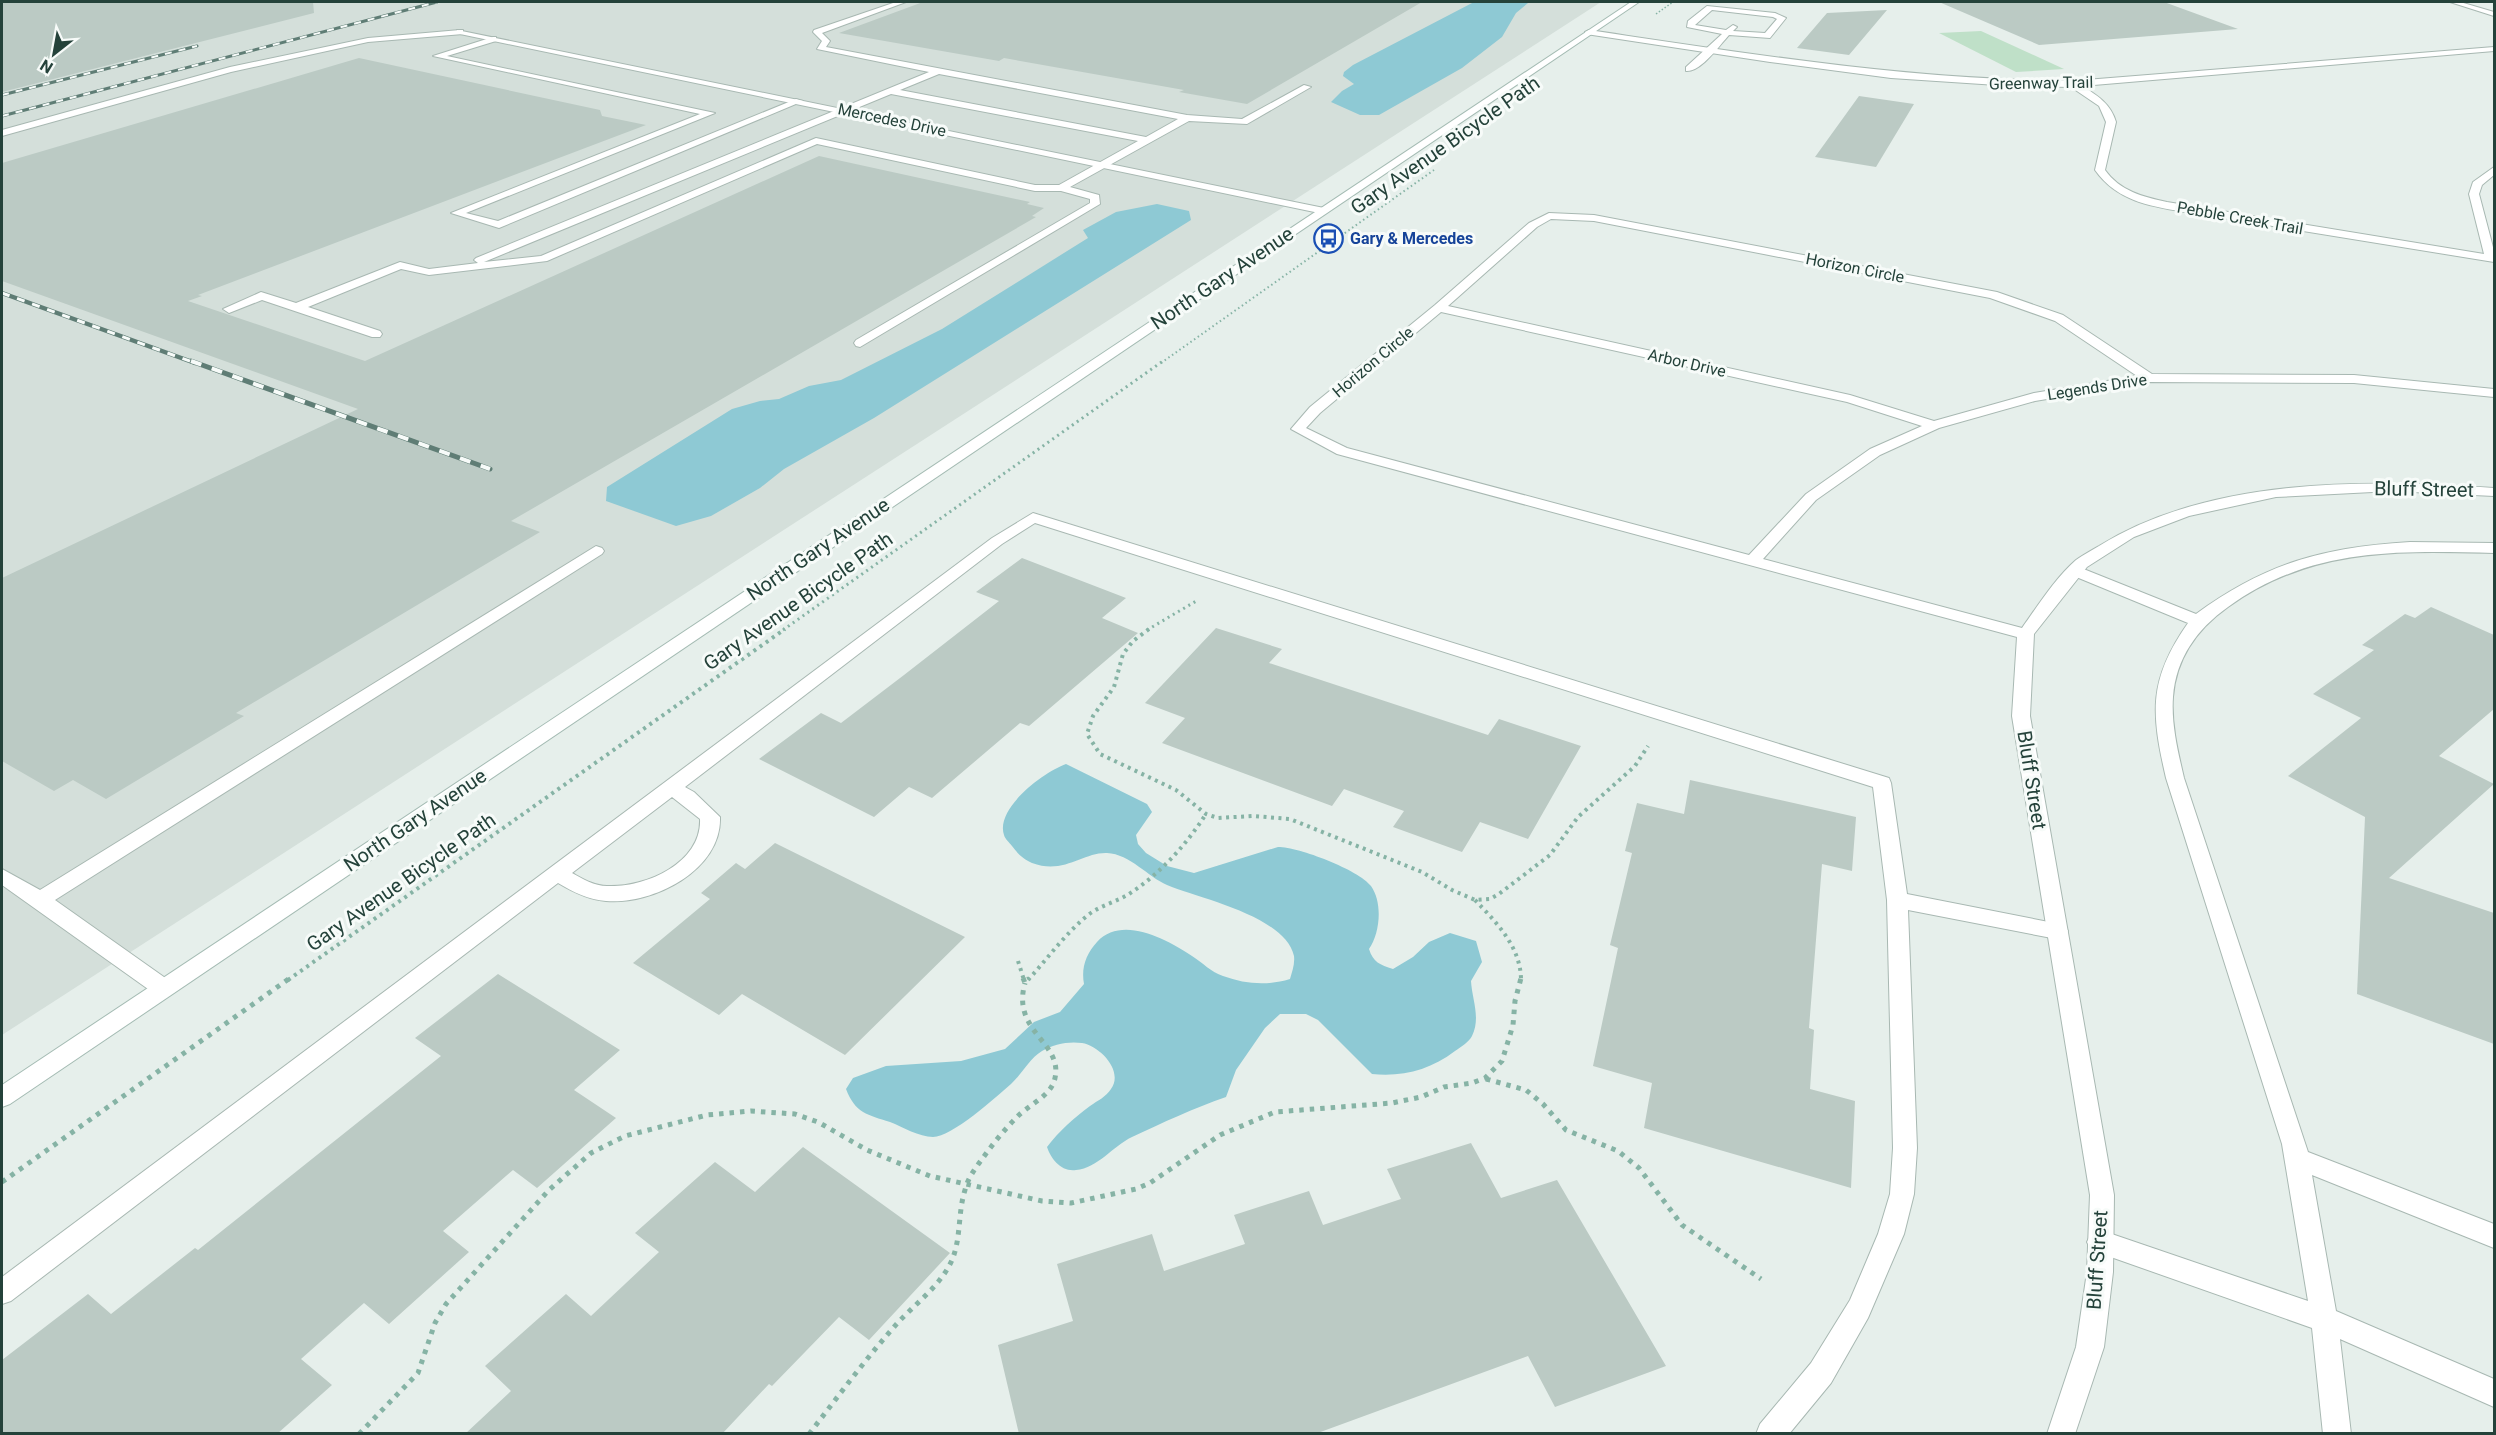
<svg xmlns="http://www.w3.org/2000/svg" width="2496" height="1435" font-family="Roboto,sans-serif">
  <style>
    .built { fill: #d4dfda }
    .green { fill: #bfe0c8 }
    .water { fill: #8ec9d4 }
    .building { fill: #bbcac4 }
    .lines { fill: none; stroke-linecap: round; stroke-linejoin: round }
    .lane-casing { stroke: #a8b8b2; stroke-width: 2 }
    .street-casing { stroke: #a8b8b2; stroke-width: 2 }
    .secondary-casing { stroke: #a4bbb3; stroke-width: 2 }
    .path-far4 { stroke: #86b3a5; stroke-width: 1.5; stroke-dasharray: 1.5 2; stroke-linecap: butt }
    .path-far3 { stroke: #86b3a5; stroke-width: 2; stroke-dasharray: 1.5 3; stroke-linecap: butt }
    .path-far2 { stroke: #86b3a5; stroke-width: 3; stroke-dasharray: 2 4; stroke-linecap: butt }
    .path-far1 { stroke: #86b3a5; stroke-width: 4; stroke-dasharray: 3 4.5; stroke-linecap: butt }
    .path { stroke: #86b3a5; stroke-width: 5; stroke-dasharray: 4.5 6; stroke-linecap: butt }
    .lane { fill: #fff; fill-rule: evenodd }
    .street { fill: #fff; fill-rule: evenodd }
    .secondary { fill: #fff; fill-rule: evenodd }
    .rail-far2-casing { stroke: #5f7d75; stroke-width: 3 }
    .rail-far1-casing { stroke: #5f7d75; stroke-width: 4.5 }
    .rail-casing { stroke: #5f7d75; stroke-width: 5 }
    .rail-far2 { stroke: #f7fbf9; stroke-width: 2; stroke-dasharray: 7; stroke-linecap: butt }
    .rail-far1 { stroke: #f7fbf9; stroke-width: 3; stroke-dasharray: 8; stroke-linecap: butt }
    .rail { stroke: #f7fbf9; stroke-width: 4; stroke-dasharray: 11; stroke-linecap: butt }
    .labels { text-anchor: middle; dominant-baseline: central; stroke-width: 6; stroke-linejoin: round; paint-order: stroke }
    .far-street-label { font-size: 16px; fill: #24423a; stroke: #f7fbf9 }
    .far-transit-label { font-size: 16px; font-weight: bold; fill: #164399; stroke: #f7fbf9; text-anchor: start }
    .street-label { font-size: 20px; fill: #24423a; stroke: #f7fbf9 }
  </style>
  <rect width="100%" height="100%" fill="#e6efeb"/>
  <!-- built -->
  <path class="built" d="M2,2H1601L2,1035Z"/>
  <!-- green -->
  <path class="green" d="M1981,31L2064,69L2016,72L1939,33Z"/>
  <!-- water -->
  <path class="water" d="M1474,2H1538L1528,3L1516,13L1502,37L1462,68L1379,115H1360L1331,102L1342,91L1354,84L1343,76L1344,72L1353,65Z
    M1157,204L1189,211L1191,220L874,418L784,469L760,488L711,516L676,526L606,501L607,487L732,409L760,401L779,399L809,386L841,380L942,329L1088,238L1083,230L1116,212Z
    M1066,764L1147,804L1152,812L1136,835L1138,844L1146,853L1167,866L1194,873L1278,847C1299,847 1359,870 1371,886C1383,903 1380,933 1369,949C1373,962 1380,965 1393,969L1413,957L1429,942L1450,933L1476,941L1482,962L1471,981C1472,999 1481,1018 1472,1036C1469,1042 1461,1047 1455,1051C1430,1070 1403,1077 1372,1074L1318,1020L1306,1014H1280L1265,1028L1236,1070L1226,1097C1194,1108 1162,1123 1132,1137C1113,1146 1098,1168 1076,1170C1061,1172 1051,1159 1047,1147C1059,1131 1074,1118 1090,1106C1097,1101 1106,1097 1111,1089C1124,1071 1100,1046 1082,1043C1069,1041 1053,1044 1042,1051C1029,1059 1022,1074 1011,1084C996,1097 952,1137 933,1137C919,1137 903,1127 890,1122C868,1115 855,1113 846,1089L853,1078L886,1066L961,1061L1005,1049L1034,1022L1060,1012L1084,984C1081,968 1086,954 1097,942C1122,915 1166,939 1192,956C1203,963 1211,972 1223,976C1245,984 1267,986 1290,979C1292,972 1295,964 1294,956C1285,916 1201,899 1167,885C1148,877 1130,854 1107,853C1083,852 1064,875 1032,863C1023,859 1018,854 1012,846C1009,842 1005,839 1004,835C995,808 1044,772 1066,764Z"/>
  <!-- building -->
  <path class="building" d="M2,2H313L314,13L2,92Z
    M923,2H1422L1247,104L1179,92L1184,90L1004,58L999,61L839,33Z
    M1939,2H2164L2238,29L2039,45Z
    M1887,10L1849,55L1797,48L1827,13Z
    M359,58L600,110L602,116L646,125L198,295L202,296L188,301L365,361L819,156L1030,202L1027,204L1044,208L1032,216L1036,217L511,521L540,532L236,713L244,716L106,799L73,780L54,791L2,761V578L358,409L2,281V163Z
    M1859,96L1914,104L1876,167L1815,157Z
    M1022,558L1126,598L1102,618L1138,633L1029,726L1020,723L932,798L909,787L874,817L759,759L821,713L841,723L904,675L999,601L976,592Z
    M2431,607L2494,635V709L2439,756L2494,784L2389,878L2494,913V1044L2357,994L2365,817L2288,776L2361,718L2313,694L2374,650L2362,645L2405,614L2415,618Z
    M1216,628L1282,649L1269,663L1488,735L1499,719L1581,746L1528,839L1480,822L1462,852L1393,827L1404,811L1344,789L1332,806L1162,743L1185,718L1145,703Z
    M1690,780L1856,817L1852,871L1822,864L1809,1028L1814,1030L1810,1089L1855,1101L1851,1188L1644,1128L1652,1083L1593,1066L1618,948L1610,945L1632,853L1625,851L1637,803L1684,814Z
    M775,843L965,937L845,1055L742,994L719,1015L633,963L710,899L701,893L736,863L745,869Z
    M498,974L620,1050L574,1090L616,1118L537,1188L513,1170L443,1231L469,1252L389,1324L364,1303L301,1359L332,1385L277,1434H2V1360L88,1294L111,1314L195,1248L198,1250L441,1056L415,1038Z
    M1471,1143L1501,1198L1557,1180L1666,1366L1555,1407L1528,1356L1315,1434H1019L998,1345L1073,1321L1057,1264L1152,1234L1164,1271L1245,1244L1234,1215L1309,1191L1323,1225L1401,1199L1387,1169Z
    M803,1147L950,1253L869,1340L839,1317L772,1386L769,1384L722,1434H465L511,1391L485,1366L566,1294L591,1316L659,1252L635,1233L715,1162L755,1192Z"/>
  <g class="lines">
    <defs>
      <path id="lane" d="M896,2H906L822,33L830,41L826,47L1187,115L1242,119L1304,85L1311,87L1247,124L1189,121L1070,187L1099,195L1100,204L860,347L856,346L854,343L856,340L1090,203V199L1061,191H1035L817,144L547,261L429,275L401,269L308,307L380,331L382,334L380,337H372L262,300L229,313L223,309L261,292L296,303L400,262L429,269L478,263L474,260L476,258L929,72L817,49L822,41L813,32L814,30ZM939,74L1178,119L1146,137L900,90ZM891,94L1138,141L1059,185H1035L816,138L541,256L484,262Z
        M1707,6L1775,13L1786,18L1770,38L1729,35C1719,46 1701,72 1686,71V67L1722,34L1687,27L1688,21ZM1712,10L1773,17L1777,19L1765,33L1733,31L1737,27L1733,25L1726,30L1695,25Z
        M460,30H463V34L368,42L231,72L2,136V130L230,67L368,38Z
        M493,37H496V41L447,56L715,113L466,213L498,221L796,99L803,101L499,228L451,213L700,114L433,56Z
        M1033,513L1889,778L1891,783L1907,894L2064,925L2068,931L2064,937L2057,939L1908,910L1917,1148L1914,1194L1904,1234L1868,1318L1831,1383L1789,1434H1756L1760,1424L1811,1363L1850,1300L1878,1234L1890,1194L1893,1148L1887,900L1873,787L1035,523L1002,544L685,787L694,792L720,817C722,870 653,905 606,901C589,900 573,892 558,883L11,1301L2,1304V1277L992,538ZM672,797L700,819C702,863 645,888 607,886C594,886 583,879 572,873Z
        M2410,542L2494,543V553C2397,551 2311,547 2228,607C2197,629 2176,658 2173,697C2171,724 2178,752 2184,778L2308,1152L2494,1224V1248L2312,1175L2336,1311L2494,1379V1407L2340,1339L2351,1434H2323L2312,1328L2091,1250L2087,1242L2091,1234L2100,1230L2308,1301L2282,1144L2166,778C2151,713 2148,680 2188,623L2069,574L2067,571L2069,568H2081L2196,614C2266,563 2324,547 2410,542Z
        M596,546L602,548L604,551L602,554L55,900L171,982L174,988L171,994L163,997L155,994L2,885V869L40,890Z"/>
      <path id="street" d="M2450,2H2460L2494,12V16Z
        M457,30L1324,208L1329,211L1324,214L460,34H457Z
        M1589,30C1750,54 1910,80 2073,81L2494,47V51L2082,86C2097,95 2111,104 2116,122L2105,170C2120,191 2143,197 2167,202L2484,254L2469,194L2473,182L2494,167V175L2482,185L2479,194L2494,251V262L2192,213C2155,207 2118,203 2095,170L2106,122L2099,106L2071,87L2012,86L1891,78L1770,62L1586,34L1585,32Z
        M1549,213L1594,215L1997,292L2063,315L2152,374L2354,375L2494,389V397L2354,383L2149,382L2035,401L1939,428L1880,455L1816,500L1763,559L2022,628C2037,607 2056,577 2076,560C2083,555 2092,550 2099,546C2210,477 2368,479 2494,488V496L2392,491L2276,497L2189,516L2134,537L2087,567L2034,634L2030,716L2114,1195L2113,1272L2104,1347L2075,1434H2047L2076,1347L2087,1272L2090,1195L2012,716L2017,637L1337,454L1291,429L1310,407L1435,305L1529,223ZM1551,219L1594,221L1990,298L2055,321L2137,376L2034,393L1934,421L1850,395L1448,306L1537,227ZM1441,312L1847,402L1922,426L1870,449L1806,494L1749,555L1347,448L1306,428L1320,413Z"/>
      <path id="secondary" d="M1631,2H1639L10,1104L2,1107V1085Z"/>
    </defs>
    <!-- lane casing -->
    <use href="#lane" class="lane-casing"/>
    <!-- street casing -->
    <use href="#street" class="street-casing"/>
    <!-- secondary casing -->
    <use href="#secondary" class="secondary-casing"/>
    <!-- path-far4 -->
    <path class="path-far4" d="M1656,14L1673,2"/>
    <!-- path-far3 -->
    <path class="path-far3" d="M1161,363L1434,170"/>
    <!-- path-far2 -->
    <path class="path-far2" d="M783,630L1163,361
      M1147,630L1198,600"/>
    <!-- path-far1 -->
    <path class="path-far1" d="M1149,629L1133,641L1123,654L1114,687L1093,716L1087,734L1100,754L1176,790L1206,814L1218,818L1253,816L1290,819L1422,872L1452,890L1475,900L1490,899L1499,894L1550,855L1578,817L1635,766L1648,746
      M1475,900C1496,922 1521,947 1521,980
      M1018,961L1024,980
      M288,980L785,629
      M1028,980C1048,958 1065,934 1088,915C1101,905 1116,902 1129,894C1160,874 1186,845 1206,814"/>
    <!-- path -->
    <path class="path" d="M1023,978L1025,983L1029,978
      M1486,1079L1526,1090L1543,1104L1566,1130L1618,1151L1639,1168L1682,1225L1761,1279
      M2,1182L290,978
      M359,1434L418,1373L435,1323L446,1304L549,1190L591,1153L625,1136L707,1115L751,1111L795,1114L818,1122L867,1150L930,1176L1042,1201L1071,1203L1136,1189L1150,1183L1220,1135L1275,1112L1392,1103L1421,1097L1444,1087L1472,1083L1485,1078L1502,1061L1513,1025L1515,1001L1521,978
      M809,1434C837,1398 864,1361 894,1327C912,1306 936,1290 949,1266C962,1243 957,1215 965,1190C968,1177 977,1166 985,1155C995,1141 1006,1128 1018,1116C1029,1105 1052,1095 1055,1078C1063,1042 1011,1032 1025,983"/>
    <!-- lane -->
    <use href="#lane" class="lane"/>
    <!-- street -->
    <use href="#street" class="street"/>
    <!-- secondary -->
    <use href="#secondary" class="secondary"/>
    <defs>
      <path id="rail-far2" d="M2,95L197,46
        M2,116L437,2"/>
      <path id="rail-far1" d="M2,293L195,363"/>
      <path id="rail" d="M191,361L490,469"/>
    </defs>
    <!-- rail-far2 casing -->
    <use href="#rail-far2" class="rail-far2-casing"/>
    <!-- rail-far1 casing -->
    <use href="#rail-far1" class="rail-far1-casing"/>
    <!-- rail casing -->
    <use href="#rail" class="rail-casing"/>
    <!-- rail-far2 -->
    <use href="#rail-far2" class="rail-far2"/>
    <!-- rail-far1 -->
    <use href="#rail-far1" class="rail-far1"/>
    <!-- rail -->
    <use href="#rail" class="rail"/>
  </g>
  <!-- icons -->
  <defs>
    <symbol id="bus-ring" viewBox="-11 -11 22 22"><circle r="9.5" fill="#f7fbf9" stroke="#1a4fb4" stroke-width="1.5"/><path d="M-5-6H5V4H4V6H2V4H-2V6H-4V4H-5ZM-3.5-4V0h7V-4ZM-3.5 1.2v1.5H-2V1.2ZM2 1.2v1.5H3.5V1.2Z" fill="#1a4fb4"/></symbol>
  </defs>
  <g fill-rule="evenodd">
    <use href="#bus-ring" x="1312" y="222" width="33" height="33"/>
  </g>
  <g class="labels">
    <!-- far-street labels -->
    <g class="far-street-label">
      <text transform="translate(2041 83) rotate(-1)">Greenway Trail</text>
      <text transform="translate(892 120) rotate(12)">Mercedes Drive</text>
      <text transform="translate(2240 218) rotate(10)">Pebble Creek Trail</text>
      <text transform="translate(1855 268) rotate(11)">Horizon Circle</text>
      <text transform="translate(1373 362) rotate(-40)">Horizon Circle</text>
      <text transform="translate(1687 363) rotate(13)">Arbor Drive</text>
      <text transform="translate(2097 387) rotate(-9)">Legends Drive</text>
    </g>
    <!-- far-transit labels -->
    <g class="far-transit-label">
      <text x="1350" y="238">Gary &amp; Mercedes</text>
    </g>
    <!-- street labels -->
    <g class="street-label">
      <text transform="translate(1445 145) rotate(-35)">Gary Avenue Bicycle Path</text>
      <text transform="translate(1222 278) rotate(-34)">North Gary Avenue</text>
      <text transform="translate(2424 489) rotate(1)">Bluff Street</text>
      <text transform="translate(818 549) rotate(-34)">North Gary Avenue</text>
      <text transform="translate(798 601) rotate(-35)">Gary Avenue Bicycle Path</text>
      <text transform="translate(2032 780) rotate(81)">Bluff Street</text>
      <text transform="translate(415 820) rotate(-34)">North Gary Avenue</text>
      <text transform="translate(401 882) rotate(-35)">Gary Avenue Bicycle Path</text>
      <text transform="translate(2097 1260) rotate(-86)">Bluff Street</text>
    </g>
  </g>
  <!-- border -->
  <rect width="2496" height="1435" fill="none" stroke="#24423a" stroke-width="6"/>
  <!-- north arrow -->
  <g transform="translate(54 54) rotate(211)" stroke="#f7fbf9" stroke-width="4.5" paint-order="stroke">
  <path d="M0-4.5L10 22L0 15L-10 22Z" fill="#24423a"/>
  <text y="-9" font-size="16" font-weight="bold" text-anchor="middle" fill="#24423a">N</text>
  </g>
</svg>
